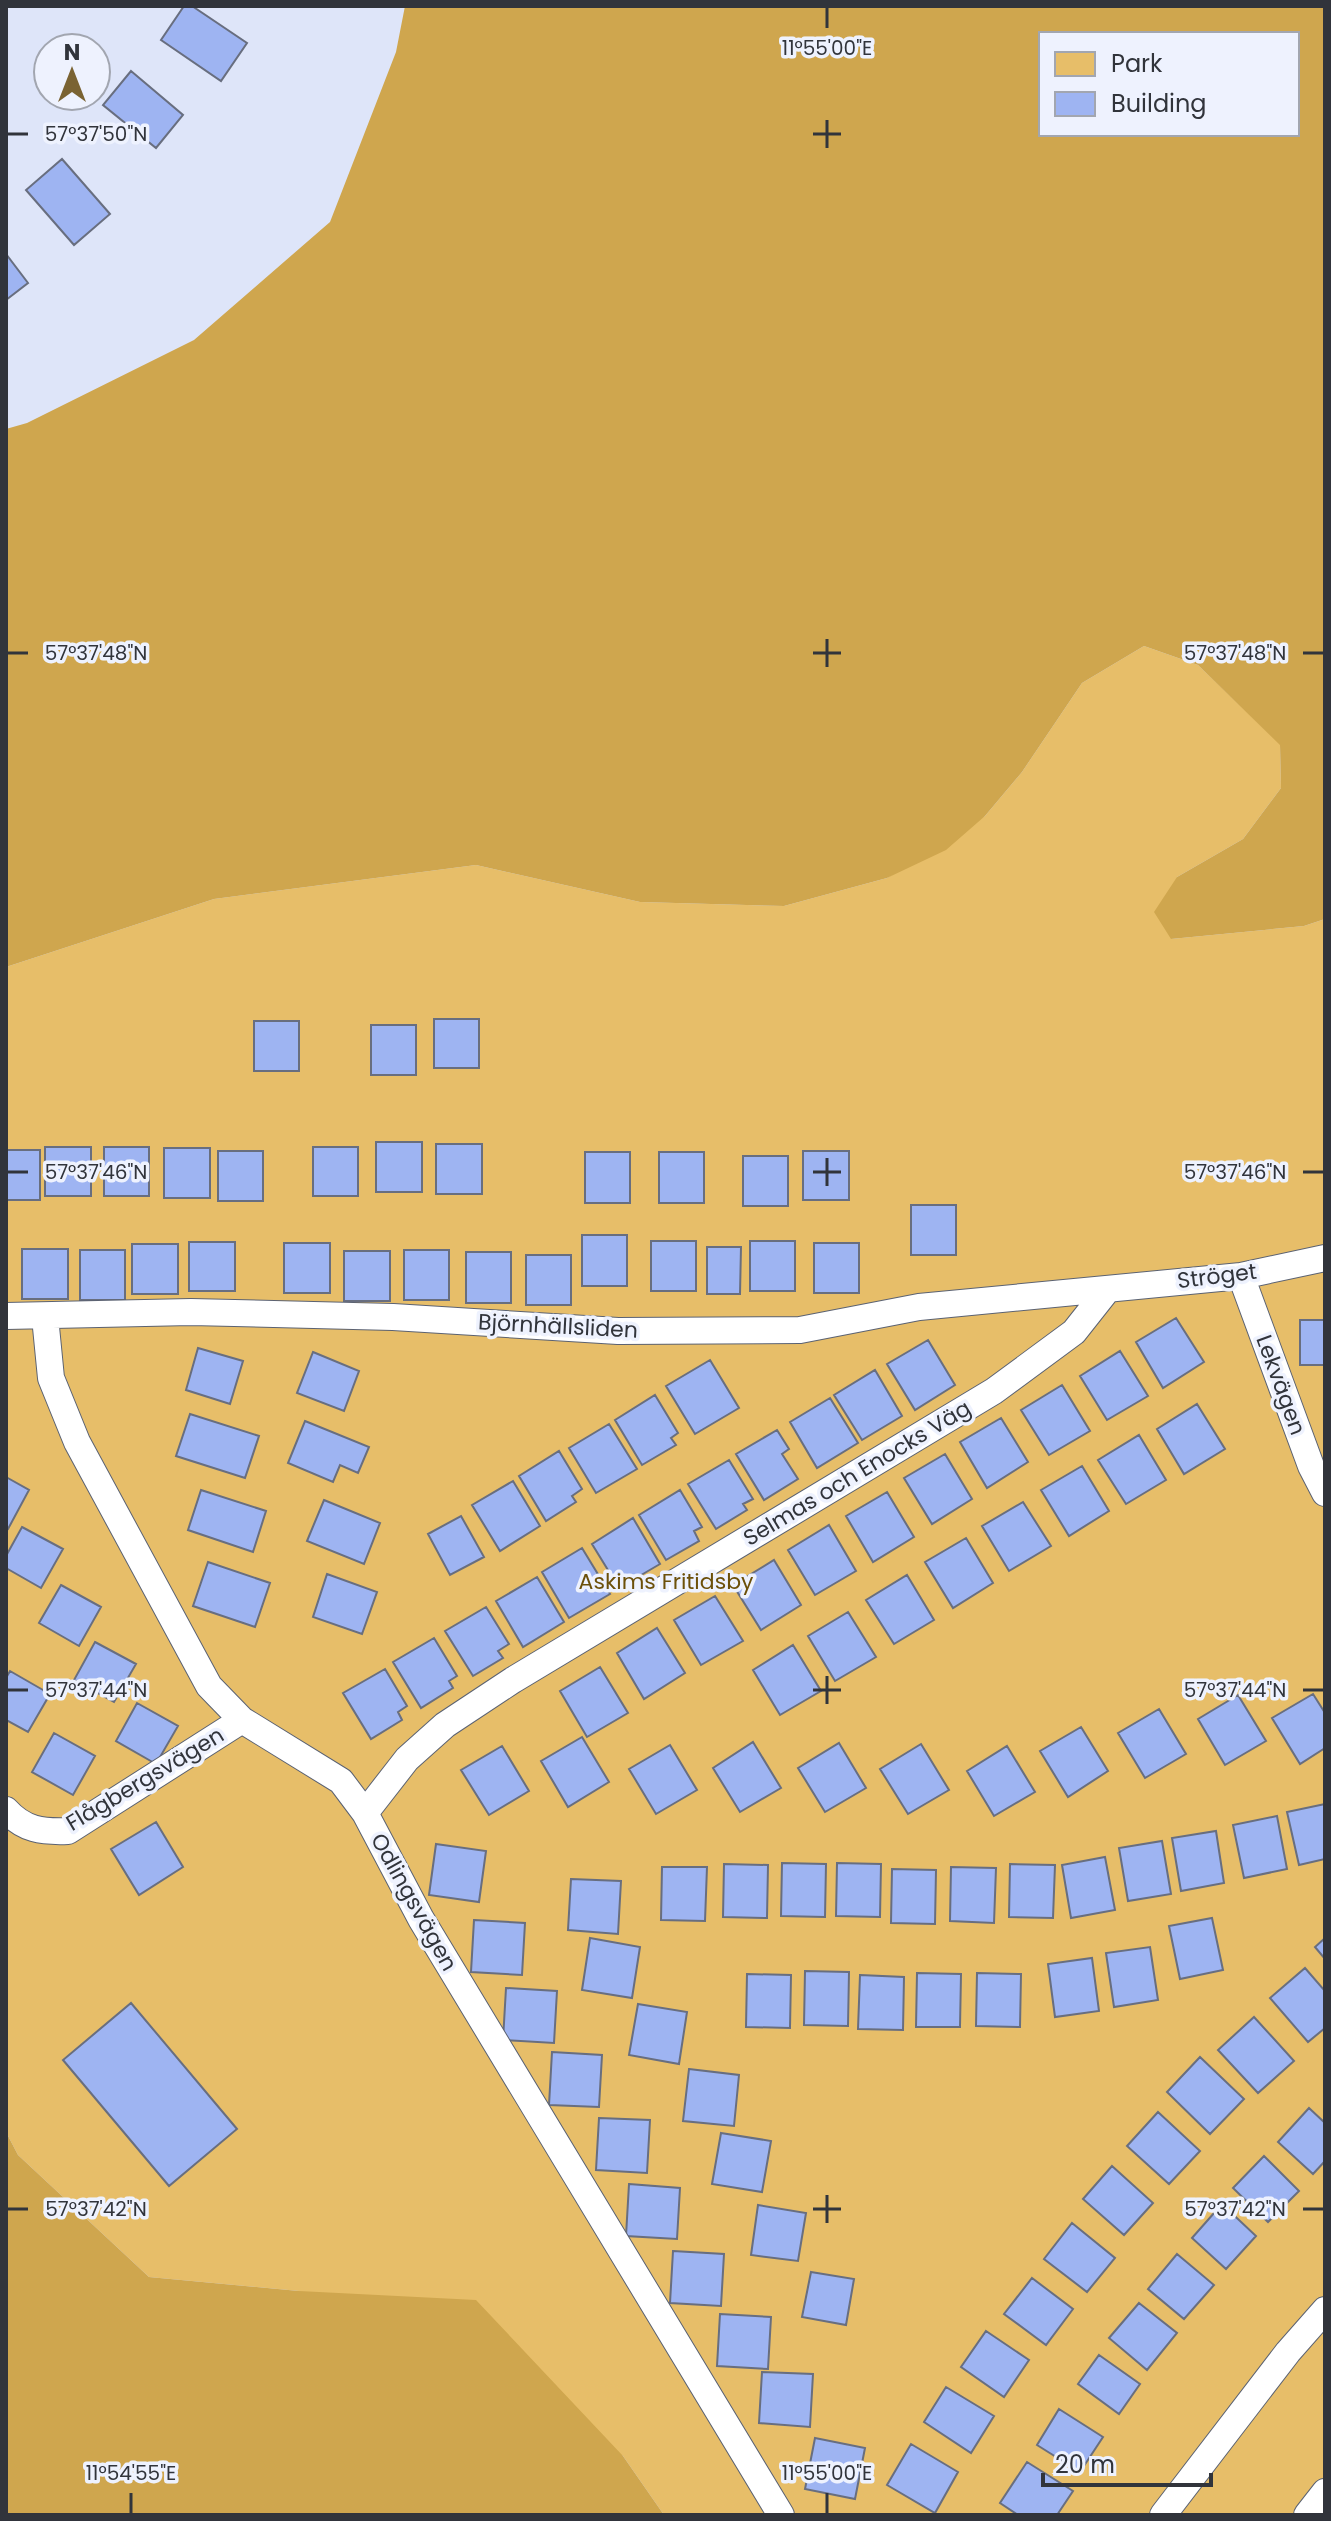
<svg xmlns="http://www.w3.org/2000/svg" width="1331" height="2521" font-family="Poppins,sans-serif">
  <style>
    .green { fill: #e7be69 }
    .forest { fill: #cfa64e; fill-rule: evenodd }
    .building { fill: #9eb4f2; stroke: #686e7f; stroke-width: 2 }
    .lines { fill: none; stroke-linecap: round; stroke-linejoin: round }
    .lane-casing { stroke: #5b6272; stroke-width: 28 }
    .lane { stroke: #fff; stroke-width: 26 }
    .ticks { fill: none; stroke: #31343b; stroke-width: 3 }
    .labels { text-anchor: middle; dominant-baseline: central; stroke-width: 7; stroke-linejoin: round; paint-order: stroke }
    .street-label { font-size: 22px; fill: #31343b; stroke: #eef2fe }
    .park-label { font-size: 22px; fill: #6c500a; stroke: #eef2fe }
    .ticks-label { font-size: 20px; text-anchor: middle; fill: #31343b; stroke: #eef2fe; stroke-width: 7; stroke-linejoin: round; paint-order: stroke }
  </style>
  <rect width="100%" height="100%" fill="#dee5f9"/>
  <!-- green -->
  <path class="green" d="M1144,646L1198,665L1280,744L1281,788L1243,839L1177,877L1171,939L1304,926L1325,919V2515H664L623,2456L299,2291L149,2277L18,2155L6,2132V967L214,899L476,865L640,902L784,906L887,878L985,816L1022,772L1082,683Z"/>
  <!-- forest -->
  <path class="forest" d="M405,6H1325V919L1304,926L1171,939L1154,912L1177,877L1243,839L1281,788L1280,745L1198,665L1144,646L1082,683L1022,772L985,816L946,850L887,878L784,906L640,902L476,865L214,899L6,967V429L27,423L194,340L330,222L396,52ZM1041,34H1297V134H1041Z
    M6,2132L18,2155L149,2277L299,2291L476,2300L623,2456L664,2515H6Z"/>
  <!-- building -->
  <path class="building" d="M184,6H192L247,43L221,81L161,40Z
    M131,71L183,115L156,148L103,105Z
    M62,159L110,214L74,245L26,190Z
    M6,254L28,283L6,300Z
    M434,1019H479V1068H434Z
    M254,1021H299V1071H254Z
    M371,1025H416V1075H371Z
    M376,1142H422V1192H376Z
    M436,1144H482V1194H436Z
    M45,1147H91V1196H45Z
    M104,1147H149V1196H104Z
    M313,1147H358V1196H313Z
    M164,1148H210V1198H164Z
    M6,1150H40V1200H6Z
    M218,1151H263V1201H218Z
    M803,1151H849V1200H803Z
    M585,1152H630V1203H585Z
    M659,1152H704V1203H659Z
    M743,1156H788V1206H743Z
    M911,1205H956V1255H911Z
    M582,1235H627V1286H582Z
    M651,1241H696V1291H651Z
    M750,1241H795V1291H750Z
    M189,1242H235V1291H189Z
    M284,1243H330V1293H284Z
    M814,1243H859V1293H814Z
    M132,1244H178V1294H132Z
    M707,1247H741L740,1294H707Z
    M22,1249H68V1299H22Z
    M80,1250H125V1300H80Z
    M404,1250H449V1300H404Z
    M344,1251H390V1301H344Z
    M466,1252H511V1303H466Z
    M526,1255H571V1305H526Z
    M1176,1318L1204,1362L1163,1388L1136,1342Z
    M1300,1320H1325V1365H1300Z
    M928,1340L955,1385L915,1410L887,1364Z
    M198,1348L243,1361L230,1404L186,1390Z
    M1120,1351L1148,1396L1107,1420L1080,1376Z
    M313,1352L359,1371L344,1411L297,1393Z
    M710,1360L739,1408L695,1434L666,1386Z
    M875,1370L902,1416L862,1440L834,1395Z
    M1062,1385L1090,1431L1049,1455L1021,1410Z
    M655,1395L678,1433L671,1438L676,1445L642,1465L615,1420Z
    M830,1398L858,1443L817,1468L790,1422Z
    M1197,1404L1225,1449L1184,1474L1157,1429Z
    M190,1414L259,1436L245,1478L176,1456Z
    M1001,1418L1028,1462L987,1488L960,1442Z
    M305,1421L369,1447L358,1473L340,1465L333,1482L288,1463Z
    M609,1424L637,1469L596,1493L569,1448Z
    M777,1430L789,1449L782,1454L798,1479L764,1500L736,1454Z
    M1139,1435L1166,1480L1126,1504L1098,1460Z
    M559,1451L582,1489L572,1496L576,1502L546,1521L519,1476Z
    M945,1454L972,1499L932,1524L904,1478Z
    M729,1460L753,1499L743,1504L747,1510L716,1529L688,1484Z
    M1082,1466L1109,1511L1069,1536L1041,1490Z
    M6,1477L29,1490L8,1529L6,1528Z
    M513,1481L540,1526L500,1551L472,1505Z
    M201,1490L266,1511L253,1552L188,1530Z
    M680,1490L702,1527L694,1531L699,1541L666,1560L639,1515Z
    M887,1492L914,1537L873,1562L846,1516Z
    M324,1500L380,1523L364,1564L307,1541Z
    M1023,1502L1051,1546L1009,1571L982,1526Z
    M461,1516L484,1557L450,1575L428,1534Z
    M633,1518L660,1564L619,1588L592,1544Z
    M829,1525L856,1571L815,1595L788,1550Z
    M22,1527L63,1549L41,1588L6,1568V1556Z
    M966,1538L993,1583L953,1608L925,1562Z
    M582,1548L610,1594L569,1618L542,1572Z
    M774,1560L801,1605L761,1630L733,1585Z
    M208,1562L270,1583L255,1627L193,1606Z
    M327,1574L377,1592L362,1634L313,1617Z
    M907,1575L934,1620L894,1644L866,1600Z
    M537,1577L564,1622L523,1647L496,1601Z
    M61,1585L101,1607L79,1646L39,1623Z
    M715,1596L743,1641L701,1665L674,1620Z
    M486,1607L509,1644L498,1651L503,1658L473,1676L445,1631Z
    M848,1612L876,1657L835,1681L808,1636Z
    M657,1628L685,1673L644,1699L617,1653Z
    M434,1638L457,1676L449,1681L453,1688L421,1708L393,1662Z
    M95,1642L136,1664L114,1702L74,1680Z
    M793,1645L821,1691L780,1715L753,1670Z
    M600,1667L628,1713L587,1737L560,1691Z
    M385,1669L407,1706L398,1712L402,1720L371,1739L343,1693Z
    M10,1671L50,1694L28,1732L6,1720V1678Z
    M1313,1694L1325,1713V1748L1300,1764L1272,1718Z
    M1238,1695L1266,1741L1225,1765L1198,1719Z
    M137,1703L178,1726L156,1764L116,1741Z
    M1159,1709L1186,1754L1145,1778L1118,1733Z
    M1081,1727L1108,1771L1068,1797L1040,1751Z
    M54,1733L95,1756L73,1795L32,1772Z
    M582,1737L609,1782L568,1807L541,1761Z
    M753,1742L781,1788L740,1812L713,1768Z
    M839,1743L866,1788L825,1812L798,1768Z
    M921,1744L949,1790L908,1814L880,1769Z
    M670,1745L697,1790L656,1814L629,1769Z
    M502,1746L529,1791L489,1815L461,1770Z
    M1007,1746L1035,1792L994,1816L967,1771Z
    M1325,1804V1859L1299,1865L1287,1812Z
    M1277,1816L1287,1869L1244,1878L1233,1825Z
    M156,1822L183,1867L139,1895L111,1849Z
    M1216,1831L1224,1883L1181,1891L1172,1838Z
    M1162,1841L1171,1894L1128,1901L1119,1848Z
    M436,1844L486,1851L479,1902L429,1895Z
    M1105,1857L1115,1910L1071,1918L1062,1865Z
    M782,1863L826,1864L825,1917L781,1916Z
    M837,1863L881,1864L880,1917L836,1916Z
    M724,1864L768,1865L767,1918L723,1917Z
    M1010,1864L1055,1865L1053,1918L1009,1917Z
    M662,1867H707L705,1921L661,1920Z
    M951,1867L996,1868L994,1923L950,1921Z
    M892,1869L936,1870L935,1924L891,1923Z
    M571,1879L621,1881L618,1934L568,1930Z
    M1212,1918L1223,1970L1180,1979L1169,1926Z
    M474,1920L525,1923L522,1975L471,1972Z
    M590,1938L640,1947L632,1998L582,1990Z
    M1325,1938V1959L1315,1947Z
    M1150,1947L1158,2000L1114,2007L1106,1953Z
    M1092,1958L1099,2011L1055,2017L1048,1964Z
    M1305,1968L1325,1991V2028L1308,2042L1270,1998Z
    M805,1971L849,1972L848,2026L804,2025Z
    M917,1973L961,1974L960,2027H916Z
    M977,1973L1021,1974L1020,2027L976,2026Z
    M747,1974L791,1975L790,2028L746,2027Z
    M860,1975L904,1977L903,2030L858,2029Z
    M506,1988L557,1991L554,2043L503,2040Z
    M131,2003L237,2129L169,2186L63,2060Z
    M638,2004L687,2012L679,2064L629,2055Z
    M1254,2017L1294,2061L1258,2093L1218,2050Z
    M552,2052L602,2055L599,2107L549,2105Z
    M1200,2057L1244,2099L1210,2134L1167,2092Z
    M689,2069L739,2075L734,2126L683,2121Z
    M1309,2108L1325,2123V2161L1313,2174L1278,2142Z
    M1158,2112L1200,2151L1169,2184L1127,2146Z
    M599,2118L650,2120L647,2173L596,2170Z
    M721,2133L771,2141L762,2192L712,2184Z
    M1264,2156L1299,2191L1268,2222L1233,2188Z
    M1112,2166L1153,2203L1124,2235L1083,2199Z
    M629,2184L680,2188L677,2239L626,2236Z
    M1222,2204L1256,2236L1226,2269L1192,2238Z
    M758,2205L806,2213L798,2261L751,2255Z
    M1072,2223L1115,2258L1087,2292L1044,2259Z
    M673,2251L724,2254L721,2306L670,2303Z
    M1177,2254L1214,2285L1184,2319L1148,2289Z
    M811,2272L854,2279L846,2325L802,2317Z
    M1032,2278L1073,2309L1046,2345L1004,2314Z
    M1139,2303L1177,2333L1147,2370L1109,2338Z
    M720,2314L771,2317L768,2369L717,2366Z
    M986,2331L1029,2360L1004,2397L961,2367Z
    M1099,2355L1140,2384L1119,2414L1078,2384Z
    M762,2372L813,2374L810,2427L759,2423Z
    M946,2387L994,2416L971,2453L924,2422Z
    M1059,2409L1103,2437L1080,2472L1037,2445Z
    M815,2438L865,2448L855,2499L805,2489Z
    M911,2444L958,2472L935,2513L887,2485Z
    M1027,2462L1073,2491L1057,2515H1018L1000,2503Z"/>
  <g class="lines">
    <defs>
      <path id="lane" d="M1241,1276L1311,1466L1325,1493
        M6,1316L191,1312L393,1317L618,1331L800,1330L919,1307L1241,1276L1325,1258
        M45,1317L51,1378L77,1442L209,1686L242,1720L341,1781L365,1813L421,1919L781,2515
        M6,1810C24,1830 42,1832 68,1831L242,1720
        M365,1813L407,1759L445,1725L513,1680L994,1391L1074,1332L1108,1289
        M1163,2515L1288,2352L1325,2310
        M1307,2515L1325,2492"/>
    </defs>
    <!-- lane casing -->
    <use href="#lane" class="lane-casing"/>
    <!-- lane -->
    <use href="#lane" class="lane"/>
  </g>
  <!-- ticks -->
  <path class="ticks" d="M827,8V28M827,120V148M8,134H28M813,134H841M827,639V667M8,653H28M813,653H841M1303,653H1323M827,1158V1186M8,1172H28M813,1172H841M1303,1172H1323M827,1676V1704M8,1690H28M813,1690H841M1303,1690H1323M827,2195V2223M8,2209H28M813,2209H841M1303,2209H1323M131,2493V2513M827,2493V2513"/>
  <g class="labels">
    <!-- street labels -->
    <g class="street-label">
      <text transform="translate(1217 1276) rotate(-7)">Ströget</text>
      <text transform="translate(558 1326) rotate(3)">Björnhällsliden</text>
      <text transform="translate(1281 1385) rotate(70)">Lekvägen</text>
      <text transform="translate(857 1473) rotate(-31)">Selmas och Enocks Väg</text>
      <text transform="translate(145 1779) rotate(-31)">Flågbergsvägen</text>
      <text transform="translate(414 1902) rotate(61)">Odlingsvägen</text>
    </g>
    <!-- park labels -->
    <g class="park-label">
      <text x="666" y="1581">Askims Fritidsby</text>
    </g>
  </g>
  <g class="ticks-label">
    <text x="827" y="55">11°55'00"E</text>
    <text x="96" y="141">57°37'50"N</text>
    <text x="96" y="660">57°37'48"N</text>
    <text x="1235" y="660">57°37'48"N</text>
    <text x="96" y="1179">57°37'46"N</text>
    <text x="1235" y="1179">57°37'46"N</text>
    <text x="96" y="1697">57°37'44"N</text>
    <text x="1235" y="1697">57°37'44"N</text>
    <text x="96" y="2216">57°37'42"N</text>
    <text x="1235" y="2216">57°37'42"N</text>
    <text x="131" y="2480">11°54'55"E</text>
    <text x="827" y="2480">11°55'00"E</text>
  </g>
  <!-- border -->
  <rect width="1331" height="2521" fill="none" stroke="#31343b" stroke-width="16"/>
  <!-- legend -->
  <rect x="1039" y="32" width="260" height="104" fill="#eef2fe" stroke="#a2a6b0" stroke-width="2"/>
  <rect x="1055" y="52" width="40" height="24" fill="#e7be69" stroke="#a2a6b0" stroke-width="2"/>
  <text x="1111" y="72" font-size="24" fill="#31343b">Park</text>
  <rect x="1055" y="92" width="40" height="24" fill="#9eb4f2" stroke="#a2a6b0" stroke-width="2"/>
  <text x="1111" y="112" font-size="24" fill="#31343b">Building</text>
  <!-- north arrow -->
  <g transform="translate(72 72)"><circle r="38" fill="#eef2fe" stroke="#a2a6b0" stroke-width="2"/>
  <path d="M0-6L14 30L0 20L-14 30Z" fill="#7a6333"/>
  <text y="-12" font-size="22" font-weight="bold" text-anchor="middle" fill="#31343b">N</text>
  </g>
  <!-- scale -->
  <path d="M1043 2473v12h168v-12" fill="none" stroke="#31343b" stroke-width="4"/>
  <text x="1055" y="2473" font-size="24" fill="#31343b" stroke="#eef2fe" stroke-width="6" paint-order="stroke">20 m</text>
</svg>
